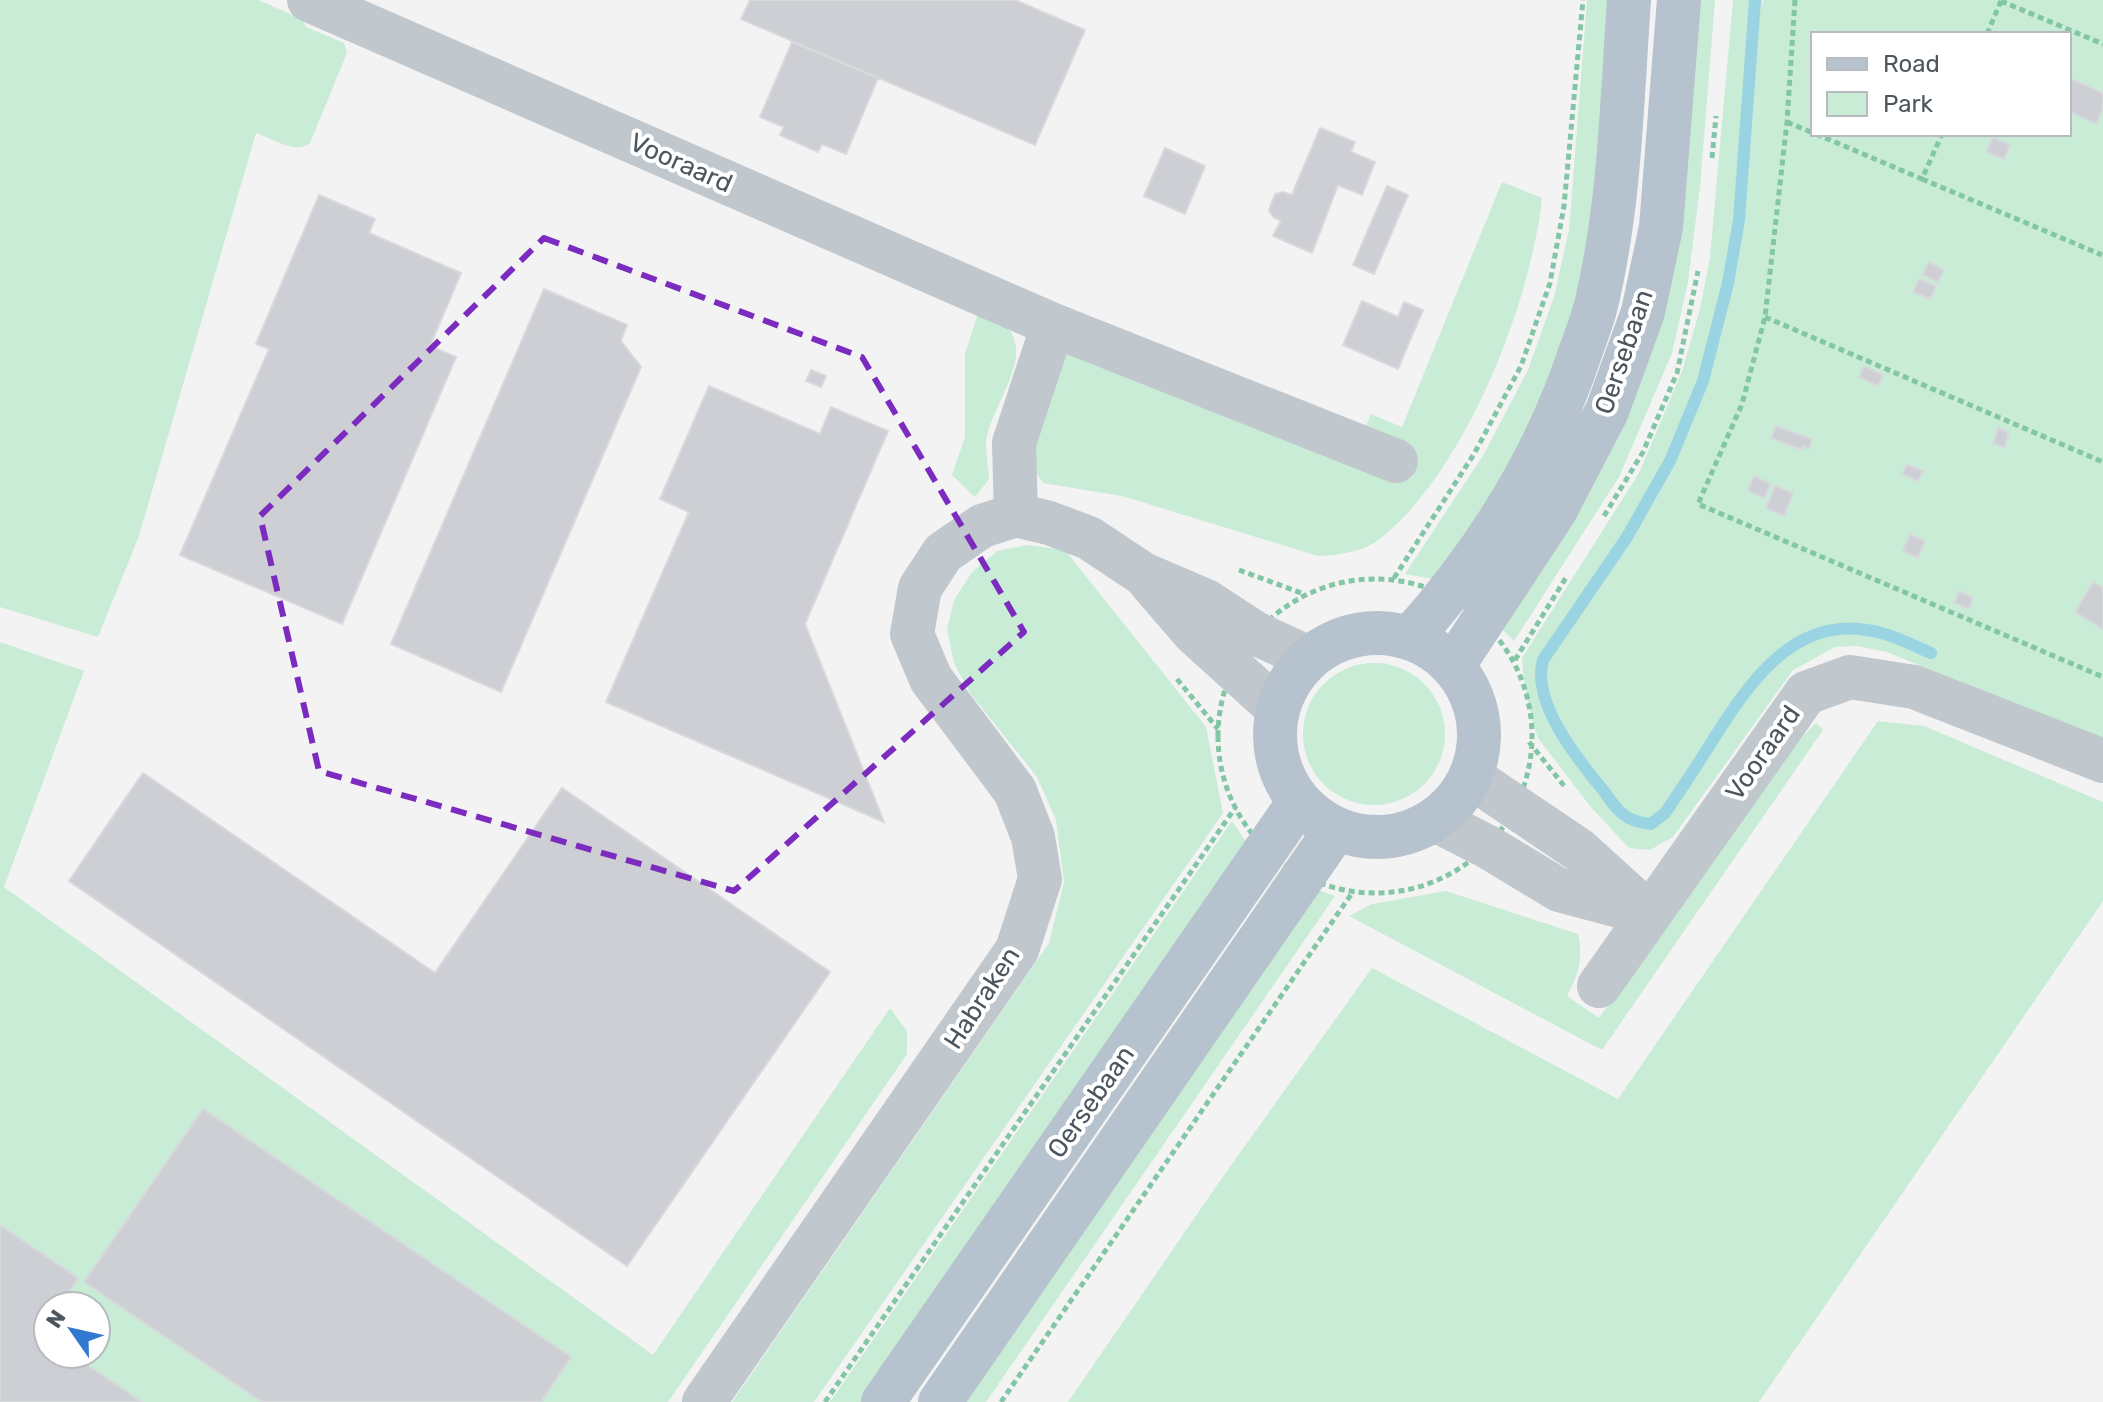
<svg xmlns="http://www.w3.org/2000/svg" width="2103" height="1402" font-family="Rubik,sans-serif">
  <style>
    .green { fill: #c8ecd5; fill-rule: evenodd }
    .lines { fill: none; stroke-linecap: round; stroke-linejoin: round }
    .stream { stroke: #9ad4e3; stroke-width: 12 }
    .building { fill: #cdcfd4; stroke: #d7d9dd; stroke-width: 2 }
    .path { stroke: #83c6a5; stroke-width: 5; stroke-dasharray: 6 4; stroke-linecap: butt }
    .minor { stroke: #c0c7cd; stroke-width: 44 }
    .major { stroke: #b6c2cd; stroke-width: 44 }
    .marked { fill: none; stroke: #7b2cbf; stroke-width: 6; stroke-dasharray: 16 10; stroke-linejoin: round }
    .labels { text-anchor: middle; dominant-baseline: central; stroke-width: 8; stroke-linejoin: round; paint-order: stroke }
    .street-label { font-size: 26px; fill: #4c565e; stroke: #fff }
  </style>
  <rect width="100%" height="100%" fill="#f4f3f3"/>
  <!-- green -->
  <path class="green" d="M0,0H258L302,19L306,27L344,43L347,53L310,143C294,155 273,138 256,133L139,536L98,637L0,607Z
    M1587,0H1616L1594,250L1548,407L1438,580L1405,574L1484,454L1528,370L1554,297L1569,230Z
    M1688,0H1715L1700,187L1688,282L1672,353L1619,477L1514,641L1494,621L1607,435Z
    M1733,0H1762V10L1763,0H2103V742L1887,652L1857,646L1835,647L1793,670L1673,837L1650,850L1629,848L1590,806L1538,738C1530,718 1523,680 1522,658L1639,473L1682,371L1700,309L1710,257ZM1813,34H2069V134H1813Z
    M1502,182L1542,198C1531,303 1465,471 1381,538C1364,552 1339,555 1318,556L1122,496L1043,483L1033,468L1032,447L1064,356L1079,348L1349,464L1371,414L1402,427Z
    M980,307C1048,340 1002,384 987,435C984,448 989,466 989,479L975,497L952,475L965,437V354Z
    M1027,545L1065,550L1206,727L1223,813L814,1402H732L1049,943L1064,882L1056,820L1037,777L970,693L954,663L947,629L954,600L972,572L997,551Z
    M0,642L84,671L4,887L653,1355L890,1008L907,1031V1054L668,1402H0ZM48,1306H96V1354H48Z
    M1303 734a71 71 0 1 1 142 0a71 71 0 1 1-142 0Z
    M1878,721L1924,726L2103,802V901L1759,1402H1068L1222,1178L1372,968L1618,1099Z
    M1816,723L1823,730L1602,1050L1349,916L1372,904L1446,891L1578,934C1584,958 1578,975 1567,996L1599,1018L1794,745Z
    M1232,821L1248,845L865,1402H830Z
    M1304,885L1335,896L986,1402H952Z"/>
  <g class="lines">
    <!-- stream -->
    <path class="stream" d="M1755,0L1739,220L1728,283L1703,381L1670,461L1627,537L1543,660C1531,702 1578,760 1603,790C1609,798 1615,808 1623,814C1631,821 1641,823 1651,824L1665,813C1680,791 1695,769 1709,746C1745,690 1789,617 1867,630C1889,633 1910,644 1931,653"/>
  </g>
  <!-- building -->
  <path class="building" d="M750,0H1015L1085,30L1035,145L741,19Z
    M792,42L878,78L846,154L822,144L818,152L780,135L784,127L760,117Z
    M2069,78L2103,93V109L2096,124L2069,111Z
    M1320,128L1355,142L1351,152L1375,162L1362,195L1338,185L1312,253L1273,236L1281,221L1273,217L1269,210L1275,194L1283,192L1292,195Z
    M1993,137L2010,145L2004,159L1986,152Z
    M1165,148L1205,166L1185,214L1144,196Z
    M1387,186L1408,195L1374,274L1353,265Z
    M319,195L375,219L369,233L461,273L430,346L456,357L342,624L180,555L269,349L256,344Z
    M1929,262L1944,270L1938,282L1922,275Z
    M1919,279L1936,286L1930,299L1913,292Z
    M544,289L627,325L621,341L641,367L501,692L391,644Z
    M1362,301L1398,317L1404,302L1423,310L1398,369L1343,345Z
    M1864,366L1883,375L1878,386L1859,377Z
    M811,370L826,376L821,387L806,381Z
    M709,386L820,434L831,407L888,431L805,624L884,822L606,702L689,512L660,499Z
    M1776,426L1812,439L1809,449L1803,446L1802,450L1771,438Z
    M1998,428L2009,433L2004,448L1993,443Z
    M1907,464L1923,471L1918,481L1902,474Z
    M1754,476L1771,484L1764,498L1748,491Z
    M1775,486L1793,493L1784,516L1766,508Z
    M1910,534L1925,541L1918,558L1903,551Z
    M2093,582L2103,588V629L2075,612Z
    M1959,591L1973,598L1969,609L1954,603Z
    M143,773L435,973L562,788L830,972L627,1266L69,881Z
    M203,1109L571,1357L541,1402H262L84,1282Z
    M0,1225L78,1278L60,1306H48V1324L41,1334L48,1339V1354H71L142,1402H0Z"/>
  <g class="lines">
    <!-- path -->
    <path class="path" d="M1795,0L1787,122L1765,317L1742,404L1698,504L2103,677
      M2001,1L2103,44
      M1987,34L2001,1
      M1787,122L1813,133
      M1816,134L1922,179L1942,134
      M1712,158L1716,116
      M1922,179L2102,255
      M1765,317L2103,462
      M1604,516L1643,452L1677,373L1698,271
      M1239,570L1304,594
      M1394,578L1474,454L1521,366L1550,283L1564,206L1583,0
      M1218 736a157 157 0 1 1 314 0a157 157 0 1 1-314 0Z
      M1515,660L1567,576
      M1177,679L1218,729
      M1529,742L1565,787
      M825,1402L1235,808
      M1001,1402L1352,893"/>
    <!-- minor -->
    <path class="minor" d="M309,0L1053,325L1396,461
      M1016,515L1049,523L1089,538L1143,574L1206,601L1255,633L1309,658
      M1016,515L1014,443L1053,325
      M1150,582L1194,633L1278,709
      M1471,777L1579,850L1644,909
      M1435,820L1488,847L1559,890L1649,914
      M1599,986L1806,693L1850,677L1914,687L2103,761
      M704,1402L1017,950L1040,879L1033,837L1015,791L931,679L912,634L920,588L943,553L982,526L1016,515"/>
    <!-- major -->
    <path class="major" d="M1275 735a102 102 0 1 1 204 0a102 102 0 1 1-204 0Z
      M1411,637C1485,554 1545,459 1580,353C1586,336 1593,319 1597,301C1620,203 1622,100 1629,0
      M1453,666L1555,511L1607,411L1643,312L1661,227L1679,0
      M883,1402L1299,802
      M940,1402L1336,829"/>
  </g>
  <!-- marked area -->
  <path class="marked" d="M544,238L862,357L1024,632L734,891L319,771L260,516Z"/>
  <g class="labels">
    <!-- street labels -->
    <g class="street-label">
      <text transform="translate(681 163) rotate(24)">Vooraard</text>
      <text transform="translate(1624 352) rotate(-71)">Oersebaan</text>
      <text transform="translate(1763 753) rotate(-55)">Vooraard</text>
      <text transform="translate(982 998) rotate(-57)">Habraken</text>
      <text transform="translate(1091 1102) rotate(-55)">Oersebaan</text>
    </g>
  </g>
  <!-- legend -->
  <rect x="1811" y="32" width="260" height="104" fill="#ffffff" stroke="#b7bbbf" stroke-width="2"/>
  <rect x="1827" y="58" width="40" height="12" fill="#b6c2cd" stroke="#b7bbbf" stroke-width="2"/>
  <text x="1883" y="72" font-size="24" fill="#4c565e">Road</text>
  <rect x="1827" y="92" width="40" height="24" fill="#c8ecd5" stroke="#b7bbbf" stroke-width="2"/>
  <text x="1883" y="112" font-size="24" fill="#4c565e">Park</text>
  <!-- north arrow -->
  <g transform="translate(72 1330) rotate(304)"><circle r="38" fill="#ffffff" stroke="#b7bbbf" stroke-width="2"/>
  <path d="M0-6L14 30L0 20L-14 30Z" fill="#3178d0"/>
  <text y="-12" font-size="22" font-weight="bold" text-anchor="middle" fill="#4c565e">N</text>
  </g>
</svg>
